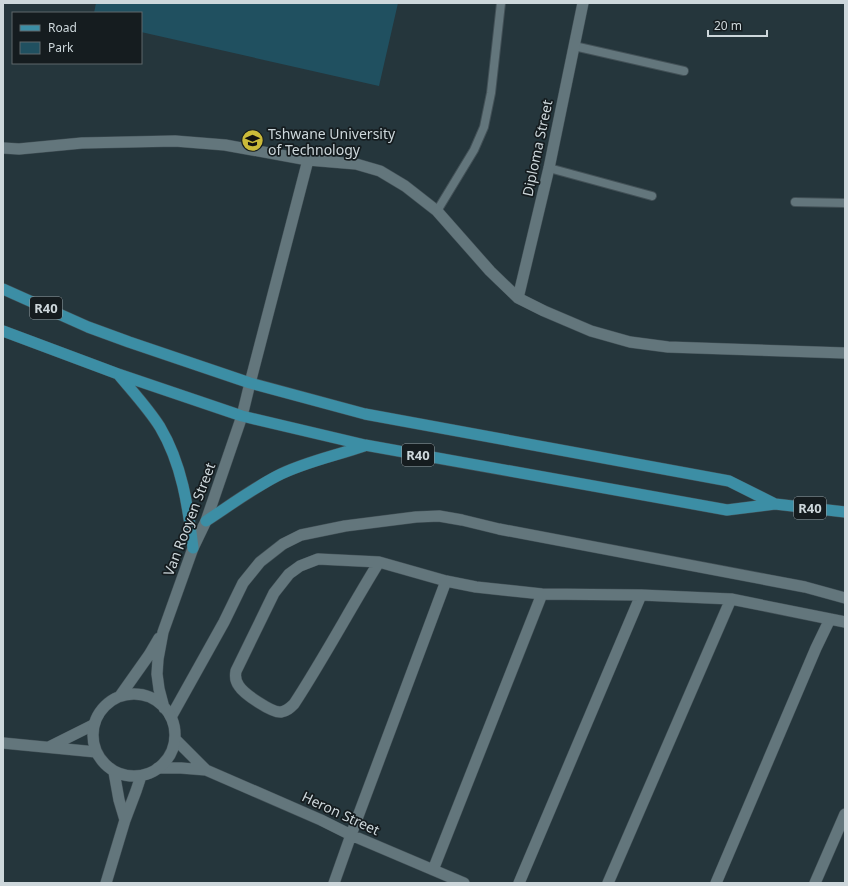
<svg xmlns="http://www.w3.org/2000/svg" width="848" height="886" font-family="'Noto Sans',sans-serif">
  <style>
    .green { fill: #205060 }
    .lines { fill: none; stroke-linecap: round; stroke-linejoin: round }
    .service-casing { stroke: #435157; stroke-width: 10 }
    .minor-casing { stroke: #435157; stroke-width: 12 }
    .tertiary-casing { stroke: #435157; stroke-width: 12 }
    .primary-casing { stroke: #435157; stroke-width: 12 }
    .service { stroke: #63767c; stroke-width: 8 }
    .minor { stroke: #63767c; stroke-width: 11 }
    .tertiary { stroke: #63767c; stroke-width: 11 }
    .primary { stroke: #3c8ea5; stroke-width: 11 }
    .labels { text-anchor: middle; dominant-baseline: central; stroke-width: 3.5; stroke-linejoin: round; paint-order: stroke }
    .shield { fill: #151c1f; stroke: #969fa3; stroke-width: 1 }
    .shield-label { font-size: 13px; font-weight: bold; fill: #cdd7db }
    .poi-label { font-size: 14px; fill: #cdd7db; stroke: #151c1f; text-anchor: start }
    .street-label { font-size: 14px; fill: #cdd7db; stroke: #151c1f }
  </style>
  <rect width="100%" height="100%" fill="#25363c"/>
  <!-- green -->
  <path class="green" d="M96,3H398L379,86L141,32V13H94Z"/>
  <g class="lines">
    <defs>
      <path id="service" d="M574,46L684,71
        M549,168L652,196
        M795,202L845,203
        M437,211L474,150L484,127L491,93L501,3"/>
      <path id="minor" d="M3,148L19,149L82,143L175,141L225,145L308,160L356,164L380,171L405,186L437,211L490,271L518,298L544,311L591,331L630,342L668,347L845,353
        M518,298L549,168L583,3
        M250,383L308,160
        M379,562C350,609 324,658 294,704C290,708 287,711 281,712C272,713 244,694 239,686C235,681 235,676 236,671L274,593L289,574L300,566L318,559L379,562L446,581L476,587L542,594L641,595L731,599L608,883
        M731,599L830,619
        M171,717L224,622L243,583L260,562L283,544L301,535L345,526L416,517L439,516L462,520L499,529L805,587L845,598
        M175,739L206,770
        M3,743L96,752
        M49,747L93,725
        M158,768H181L206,770L321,820L351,835L464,883
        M433,870L542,594
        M334,883L351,835L446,581
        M519,883L641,595
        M716,883L816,648L830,619L845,622
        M815,883L845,814"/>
      <path id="tertiary" d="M93 735a41 41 0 1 1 82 0a41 41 0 1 1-82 0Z
        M120,696L149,655L159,638
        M164,708L159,689L157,674L158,659L163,632L193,548L206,521L242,416L250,383
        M114,772L119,800L125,820
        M106,883L125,820L136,791L141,776"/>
      <path id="primary" d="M3,289L88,327L129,342L250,383L365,414L729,481L775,504
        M3,331L118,374L242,416L365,445L727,510L775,504L845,512
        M118,374C132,391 148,408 160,427C182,464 188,506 193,548
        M206,521C229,506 252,489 277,476C304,462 335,456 364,446"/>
    </defs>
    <!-- service casing -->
    <use href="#service" class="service-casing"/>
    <!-- minor casing -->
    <use href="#minor" class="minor-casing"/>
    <!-- tertiary casing -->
    <use href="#tertiary" class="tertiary-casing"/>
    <!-- primary casing -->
    <use href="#primary" class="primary-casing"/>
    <!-- service -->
    <use href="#service" class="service"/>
    <!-- minor -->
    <use href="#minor" class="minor"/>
    <!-- tertiary -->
    <use href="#tertiary" class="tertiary"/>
    <!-- primary -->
    <use href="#primary" class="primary"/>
  </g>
  <!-- icons -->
  <defs>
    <symbol id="university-disc" viewBox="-11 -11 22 22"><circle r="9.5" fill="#cbba39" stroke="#151c1f"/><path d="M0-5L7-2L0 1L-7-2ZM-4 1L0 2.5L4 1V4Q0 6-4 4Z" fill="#111"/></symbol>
  </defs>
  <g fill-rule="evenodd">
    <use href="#university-disc" x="240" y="128" width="25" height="25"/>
  </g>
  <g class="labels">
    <!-- shield labels -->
    <g class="shield">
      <rect x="30" y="297" width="32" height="22" rx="3"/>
      <rect x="402" y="444" width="32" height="22" rx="3"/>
      <rect x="794" y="497" width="32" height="22" rx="3"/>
    </g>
    <g class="shield-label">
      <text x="46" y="308">R40</text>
      <text x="418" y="455">R40</text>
      <text x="810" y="508">R40</text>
    </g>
    <!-- poi labels -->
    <g class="poi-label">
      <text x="268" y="133">Tshwane University<tspan x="268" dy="16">of Technology</tspan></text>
    </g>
    <!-- street labels -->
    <g class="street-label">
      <text transform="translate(537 148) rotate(-78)">Diploma Street</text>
      <text transform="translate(189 519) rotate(-69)">Van Rooyen Street</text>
      <text transform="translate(341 813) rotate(25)">Heron Street</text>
    </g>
  </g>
  <!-- border -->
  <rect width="848" height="886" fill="none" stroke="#cdd7db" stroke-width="8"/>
  <!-- legend -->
  <rect x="12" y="12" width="130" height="52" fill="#151c1f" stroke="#5f676a"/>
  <rect x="20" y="25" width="20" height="6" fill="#3c8ea5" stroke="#5f676a"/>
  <text x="48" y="32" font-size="12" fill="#cdd7db">Road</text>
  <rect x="20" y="42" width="20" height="12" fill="#205060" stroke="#5f676a"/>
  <text x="48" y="52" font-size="12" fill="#cdd7db">Park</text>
  <!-- scale -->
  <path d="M708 30v6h59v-6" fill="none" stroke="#cdd7db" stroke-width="2"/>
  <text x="714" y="30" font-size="12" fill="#cdd7db" stroke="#151c1f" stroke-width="3" paint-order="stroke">20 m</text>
</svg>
